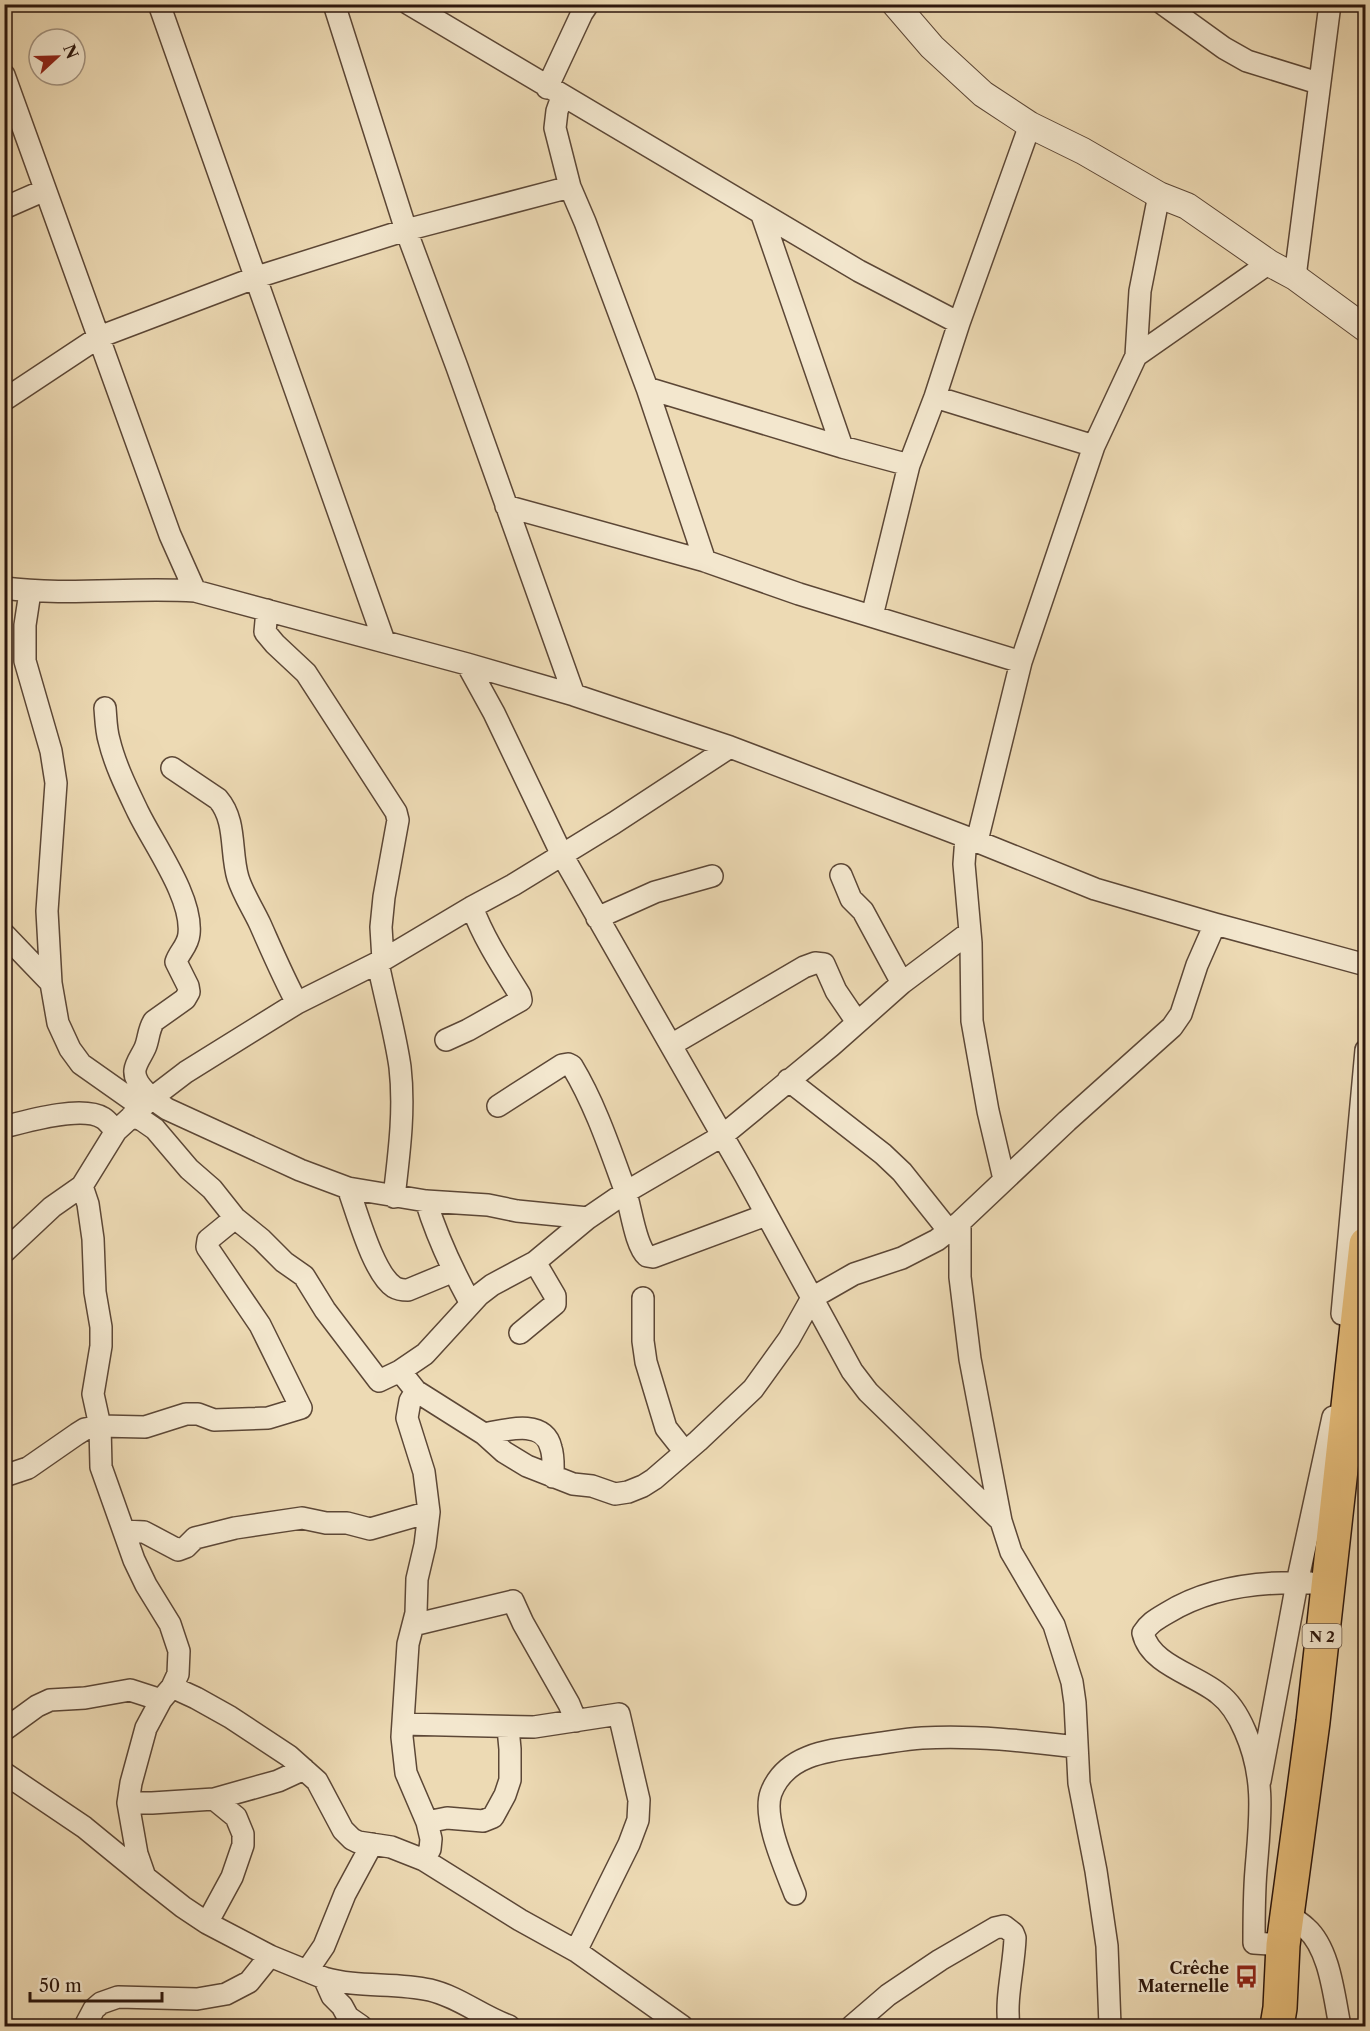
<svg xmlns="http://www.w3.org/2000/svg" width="1370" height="2031" font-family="'Libre Caslon Text',serif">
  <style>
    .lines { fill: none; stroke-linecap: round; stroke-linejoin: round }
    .minor-casing { stroke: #5c4736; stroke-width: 24 }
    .tertiary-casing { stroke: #5c4736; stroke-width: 28 }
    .primary-casing { stroke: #2c160c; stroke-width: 36 }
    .minor { stroke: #f3e7ce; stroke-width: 21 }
    .tertiary { stroke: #f3e7ce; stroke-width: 26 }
    .primary { stroke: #e6bd7a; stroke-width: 33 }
    .labels { text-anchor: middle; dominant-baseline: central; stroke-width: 5; stroke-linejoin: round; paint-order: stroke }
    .shield { fill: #f3e7ce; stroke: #685546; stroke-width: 1.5 }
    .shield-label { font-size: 15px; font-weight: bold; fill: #2c160c }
    .poi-label { font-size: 16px; font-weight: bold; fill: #2c160c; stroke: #f3e7ce; text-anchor: end }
  </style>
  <rect width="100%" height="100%" fill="#eddab4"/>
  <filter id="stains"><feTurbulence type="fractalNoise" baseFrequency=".00333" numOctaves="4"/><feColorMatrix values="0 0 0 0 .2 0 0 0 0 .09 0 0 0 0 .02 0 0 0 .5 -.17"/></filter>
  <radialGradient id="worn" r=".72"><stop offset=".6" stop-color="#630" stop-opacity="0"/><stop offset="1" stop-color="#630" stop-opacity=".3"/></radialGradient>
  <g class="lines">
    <defs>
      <path id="minor" d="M159,4L384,641
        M334,4L406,230L457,367L574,695
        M409,4L859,271L959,323
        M1163,4L1224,48L1247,61L1318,83
        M4,75L170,535L195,591L467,664L574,695L730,747L966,837L1095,889L1215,924L1366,965
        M547,88L582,13L588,4
        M562,97L557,111L555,128L570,187L585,222L647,388L705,561
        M4,208L45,190
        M1295,277L1330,4
        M1136,356L1140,291L1159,195
        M647,388L842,447L762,215
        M935,397L1094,446
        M4,400L99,337L257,277L406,230L570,187
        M842,447L909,465
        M506,506L705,561L799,594L1021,662L1094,446L1136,356L1269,263
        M4,588C68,596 131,587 195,591
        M30,592L25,625V661L51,751L56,783L47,911L51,983L58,1023L70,1049L81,1064L142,1107
        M267,610L265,632L275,644L306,673L396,812L398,820L384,897L381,927L383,960
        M872,616L909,465L935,397L959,323L1030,125
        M467,664L494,713L562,855L745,1175L852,1371L868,1392L1001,1521
        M105,708C106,719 106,730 109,740C115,765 127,789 138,812C154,845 193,898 189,934C188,946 179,952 176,962L188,986L189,992L185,999L154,1021C148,1030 149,1039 145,1048C142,1055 136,1062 135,1070C133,1085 157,1102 167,1109L300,1170L348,1188L426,1201L488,1205L517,1211L588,1218
        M172,768L218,799C237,821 230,852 238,878C243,894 253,909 260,924C272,951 283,977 297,1003
        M966,837L964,864L971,943L972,1021L988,1111L1004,1179
        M977,841L1021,662
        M841,875L851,899L863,911L902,983
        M597,918L655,892L712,876
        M4,934L51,983
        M378,963C385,998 395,1032 400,1067C405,1110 399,1154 394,1197
        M446,1040L468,1030L521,1000L520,995C502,966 484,939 472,907
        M671,1045L804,967L815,963L824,964L836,991L857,1022
        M788,1080L883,1154L902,1172L949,1231
        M498,1106L562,1065L568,1064L572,1066C595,1104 610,1149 625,1190C631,1207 635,1245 647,1256L653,1257L766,1215
        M132,1116L142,1120L155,1129L189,1169L212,1189L235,1218L261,1239L284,1262L304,1276L325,1310L379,1381L400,1371L425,1354L479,1295L492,1285L535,1262L588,1218L626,1192L722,1136L831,1046L902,983L970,932
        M4,1127C27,1121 82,1105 103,1118C108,1121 112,1127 116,1131
        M82,1186L88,1204L93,1239L95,1292L101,1327V1346L93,1394L100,1426L101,1467L134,1560L146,1585L170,1624L179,1651L178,1674L172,1687L161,1700L146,1728L131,1783L128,1803L137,1854L145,1877L183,1907L207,1923L270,1956L324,1978L332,1996L342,2006L348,2017L361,2026
        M348,1188C357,1212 373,1273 394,1287C399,1290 403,1290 408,1290L454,1271
        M426,1201C437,1237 452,1269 470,1302
        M4,1252L52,1207L82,1186L116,1131L152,1098L186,1072L297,1003L383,960L472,907L513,885L614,823L730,747
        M643,1298V1341L646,1362L666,1428L685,1452
        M1342,1314L1366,1050
        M520,1333L555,1304V1296L535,1262
        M400,1371L416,1391L484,1434L504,1452L527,1466L573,1484L592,1486L615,1494L628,1492L643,1486L654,1479L698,1441L753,1389L789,1339L812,1298L854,1274L902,1258L937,1240L960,1222
        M416,1391L410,1401L407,1418L424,1472L429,1512L425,1545L417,1579L416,1613L408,1644L402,1737L406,1773L427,1822L431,1839L430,1849L424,1860
        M484,1434C505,1430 544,1418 551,1448C554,1457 553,1468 553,1477
        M4,1476L28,1468L77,1434L85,1429L100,1426L145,1427L186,1414H198L214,1420L268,1418L301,1408L260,1325L207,1247L208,1240L235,1218
        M124,1531L144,1532L178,1550L186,1547L195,1538L235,1528L302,1518L326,1523H347L370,1529L429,1512
        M413,1625L513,1601L523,1623L569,1704L576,1721
        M172,1687L196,1698L230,1717L289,1756L317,1781L343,1830L352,1839L358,1842L391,1847L424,1860L520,1920L576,1951L682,2026
        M403,1724L534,1727L619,1714L639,1800L638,1820L629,1844L576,1951
        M4,1730L37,1706L50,1700L85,1698L130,1690L161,1700
        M4,1773L84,1827L145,1877
        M1260,1781L1297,1583L1333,1417
        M128,1803H152L214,1799
        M427,1822L447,1818L483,1821L493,1817L505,1795L510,1780V1749L508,1728
        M795,1894C786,1870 762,1818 771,1793C786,1753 832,1750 868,1745C886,1743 904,1739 922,1738C974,1735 1026,1741 1077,1747
        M1286,1914C1293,1918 1300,1922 1306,1928C1330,1949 1334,1997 1340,2026
        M207,1923L232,1877L243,1845V1834L236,1817L214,1799L278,1781L304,1769
        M1283,1945L1254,1943C1254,1919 1254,1894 1256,1870C1260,1820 1266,1778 1245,1731C1239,1717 1231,1703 1219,1694C1197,1675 1150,1665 1143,1633C1149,1623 1157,1619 1167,1613C1209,1587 1263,1581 1311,1583
        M307,1971L324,1946L345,1894L372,1844
        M324,1978C358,1988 395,1982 430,1990C459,1997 481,2016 509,2026
        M85,2026L94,2009L101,2003L118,1997L197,1999L226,1994L249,1982L270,1956
        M852,2026L888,1995L940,1960L995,1928L1004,1926L1013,1933L1015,1938C1014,1967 1005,1999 1009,2026
        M1110,2026L1107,1946L1096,1871L1079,1783L1075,1703L1072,1682L1054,1625L1011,1552L1001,1521L970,1359L960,1277V1222L1067,1121L1172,1027L1181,1014L1197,965L1215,924"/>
      <path id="tertiary" d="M895,4L932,47L983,94L1030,125L1083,151L1159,195L1187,206L1269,263L1295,277L1366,329"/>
      <path id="primary" d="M1277,2026L1280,2008L1283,1945L1313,1722L1366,1244"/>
    </defs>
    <!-- minor casing -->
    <use href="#minor" class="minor-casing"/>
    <!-- tertiary casing -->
    <use href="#tertiary" class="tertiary-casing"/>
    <!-- primary casing -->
    <use href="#primary" class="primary-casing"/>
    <!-- minor -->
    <use href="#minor" class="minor"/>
    <!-- tertiary -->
    <use href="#tertiary" class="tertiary"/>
    <!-- primary -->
    <use href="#primary" class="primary"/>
  </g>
  <!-- icons -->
  <defs>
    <symbol id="bus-bare" viewBox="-9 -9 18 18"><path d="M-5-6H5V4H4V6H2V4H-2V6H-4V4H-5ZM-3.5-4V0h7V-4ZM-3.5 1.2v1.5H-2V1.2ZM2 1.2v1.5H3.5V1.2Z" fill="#8f2418" stroke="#f3e7ce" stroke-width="2.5" paint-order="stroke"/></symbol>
  </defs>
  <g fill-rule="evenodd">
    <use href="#bus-bare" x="1230" y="1960" width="33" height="33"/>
  </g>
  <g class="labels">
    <!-- shield labels -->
    <rect class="shield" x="1302.5" y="1624" width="39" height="24" rx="4.5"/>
    <g class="shield-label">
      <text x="1322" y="1636">N 2</text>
    </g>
    <!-- poi labels -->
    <g class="poi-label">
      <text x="1229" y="1968">Crêche<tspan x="1229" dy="18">Maternelle</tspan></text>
    </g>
  </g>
  <!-- margin -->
  <rect width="1370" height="2031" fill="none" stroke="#eddab4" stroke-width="24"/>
  <rect x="6" y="6" width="1358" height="2019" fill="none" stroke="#2c160c" stroke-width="3"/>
  <rect x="12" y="12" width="1346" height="2007" fill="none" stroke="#2c160c" stroke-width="1.5"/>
  <!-- north arrow -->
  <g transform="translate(57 57) rotate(68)"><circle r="28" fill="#f3e7ce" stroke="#a39380" stroke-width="1.5"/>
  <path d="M0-4.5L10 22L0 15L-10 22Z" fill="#8f2418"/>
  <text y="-9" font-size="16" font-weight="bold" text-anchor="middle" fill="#2c160c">N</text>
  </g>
  <!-- scale -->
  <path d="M30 1992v9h132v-9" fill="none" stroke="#2c160c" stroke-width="3"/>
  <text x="39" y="1992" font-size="18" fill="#2c160c" stroke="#f3e7ce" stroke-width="4.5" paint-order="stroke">50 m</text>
  <rect width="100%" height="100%" filter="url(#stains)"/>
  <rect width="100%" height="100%" fill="url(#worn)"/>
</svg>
